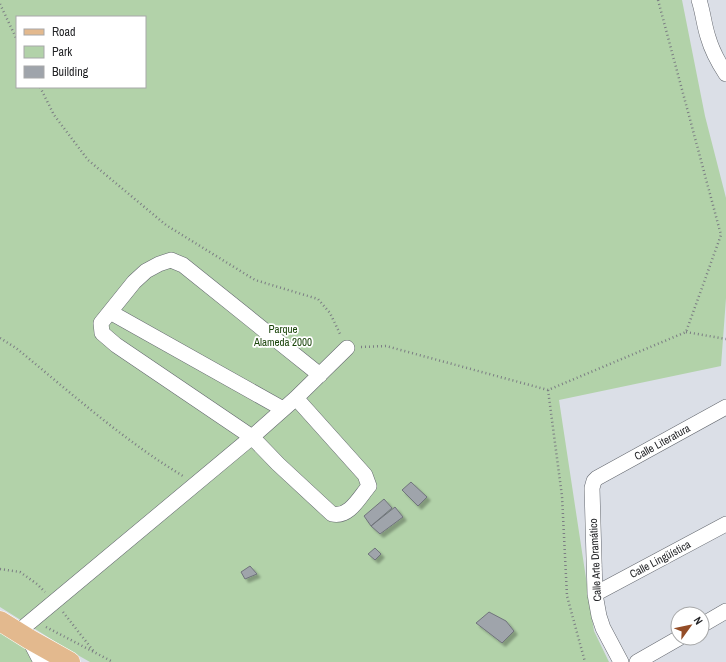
<svg xmlns="http://www.w3.org/2000/svg" width="726" height="662" font-family="'Archivo Narrow',sans-serif">
  <style>
    .green { fill: #b2d2a9; fill-rule: evenodd }
    .building { fill: #9fa4ab; stroke: #70747b; filter: url(#shadow) }
    .lines { fill: none; stroke-linecap: round; stroke-linejoin: round }
    .minor-casing { stroke: #656970; stroke-width: 16 }
    .major-casing { stroke: #fff; stroke-width: 21 }
    .path { stroke: #7b7d83; stroke-width: 2.5; stroke-dasharray: 1 3; stroke-linecap: butt }
    .minor { stroke: #fff; stroke-width: 15 }
    .major { stroke: #e3b98e; stroke-width: 20 }
    .labels { text-anchor: middle; dominant-baseline: central; stroke-width: 3.5; stroke-linejoin: round; paint-order: stroke }
    .park-label { font-size: 11px; fill: #1b450b; stroke: #fff }
    .street-label { font-size: 11px; fill: #242528; stroke: #fff }
  </style>
  <defs>
    <filter id="shadow"><feDropShadow dx="3.5" dy="3.5" stdDeviation="1" flood-color="#0004"/></filter>
  </defs>
  <rect width="100%" height="100%" fill="#dbdfe7"/>
  <!-- green -->
  <path class="green" d="M0,0H682L705,116L726,198V298L721,366L559,400L594,631L609,662H90L67,649L0,607ZM17,17H145V87H17Z
    M0,632L55,662H0Z"/>
  <!-- building -->
  <path class="building" d="M411,482L427,497L418,506L402,490Z
    M384,499L392,508L371,526L364,516Z
    M395,507L403,517L380,534L371,526Z
    M375,548L381,554L375,560L368,554Z
    M250,566L257,574L245,579L241,572Z
    M489,612L506,621L514,631L502,643L476,623Z"/>
  <g class="lines">
    <defs>
      <path id="minor" d="M699,0C703,12 704,25 708,37C712,51 718,62 726,74
        M110,312L283,409
        M296,398L365,475L369,486C359,498 349,518 332,514L278,464L252,437L116,345L102,333L101,323L134,282L146,271L159,264L171,260L183,265L320,375
        M595,594L726,524
        M702,625L726,611
        M18,632L252,437L296,398L347,348
        M29,639L41,662
        M621,662L603,628L599,616L595,594L592,488L594,481L597,478L726,407
        M637,662L679,638"/>
      <path id="major" d="M0,621L29,639L70,662"/>
    </defs>
    <!-- minor casing -->
    <use href="#minor" class="minor-casing"/>
    <!-- major casing -->
    <use href="#major" class="major-casing"/>
    <!-- path -->
    <path class="path" d="M0,4L17,40
      M40,87L54,115L88,160L166,225L255,280L318,299L330,313L341,336
      M686,332L726,339
      M0,338L16,348C70,392 123,440 183,476
      M361,347L386,346L548,390L686,332L721,235L658,0
      M548,390L562,496L567,596L585,662
      M0,569L20,572L37,584L45,592
      M63,612L95,653
      M46,627L113,662"/>
    <!-- minor -->
    <use href="#minor" class="minor"/>
    <!-- major -->
    <use href="#major" class="major"/>
  </g>
  <g class="labels">
    <!-- park labels -->
    <g class="park-label">
      <text x="283" y="329">Parque<tspan x="283" dy="13">Alameda 2000</tspan></text>
    </g>
    <!-- street labels -->
    <g class="street-label">
      <text transform="translate(662 442) rotate(-29)">Calle Literatura</text>
      <text transform="translate(660 559) rotate(-28)">Calle Lingüística</text>
      <text transform="translate(595 560) rotate(-93)">Calle Arte Dramático</text>
    </g>
  </g>
  <!-- legend -->
  <rect x="16" y="16" width="130" height="72" fill="#ffffff" stroke="#a7a8a9"/>
  <rect x="24" y="29" width="20" height="6" fill="#e3b98e" stroke="#a7a8a9"/>
  <text x="52" y="36" font-size="12" fill="#242528">Road</text>
  <rect x="24" y="46" width="20" height="12" fill="#b2d2a9" stroke="#a7a8a9"/>
  <text x="52" y="56" font-size="12" fill="#242528">Park</text>
  <rect x="24" y="66" width="20" height="12" fill="#9fa4ab" stroke="#a7a8a9"/>
  <text x="52" y="76" font-size="12" fill="#242528">Building</text>
  <!-- north arrow -->
  <g transform="translate(690 626) rotate(57)"><circle r="19" fill="#ffffff" stroke="#a7a8a9"/>
  <path d="M0-3L7 15L0 10L-7 15Z" fill="#944d27"/>
  <text y="-6" font-size="11" font-weight="bold" text-anchor="middle" fill="#242528">N</text>
  </g>
</svg>
